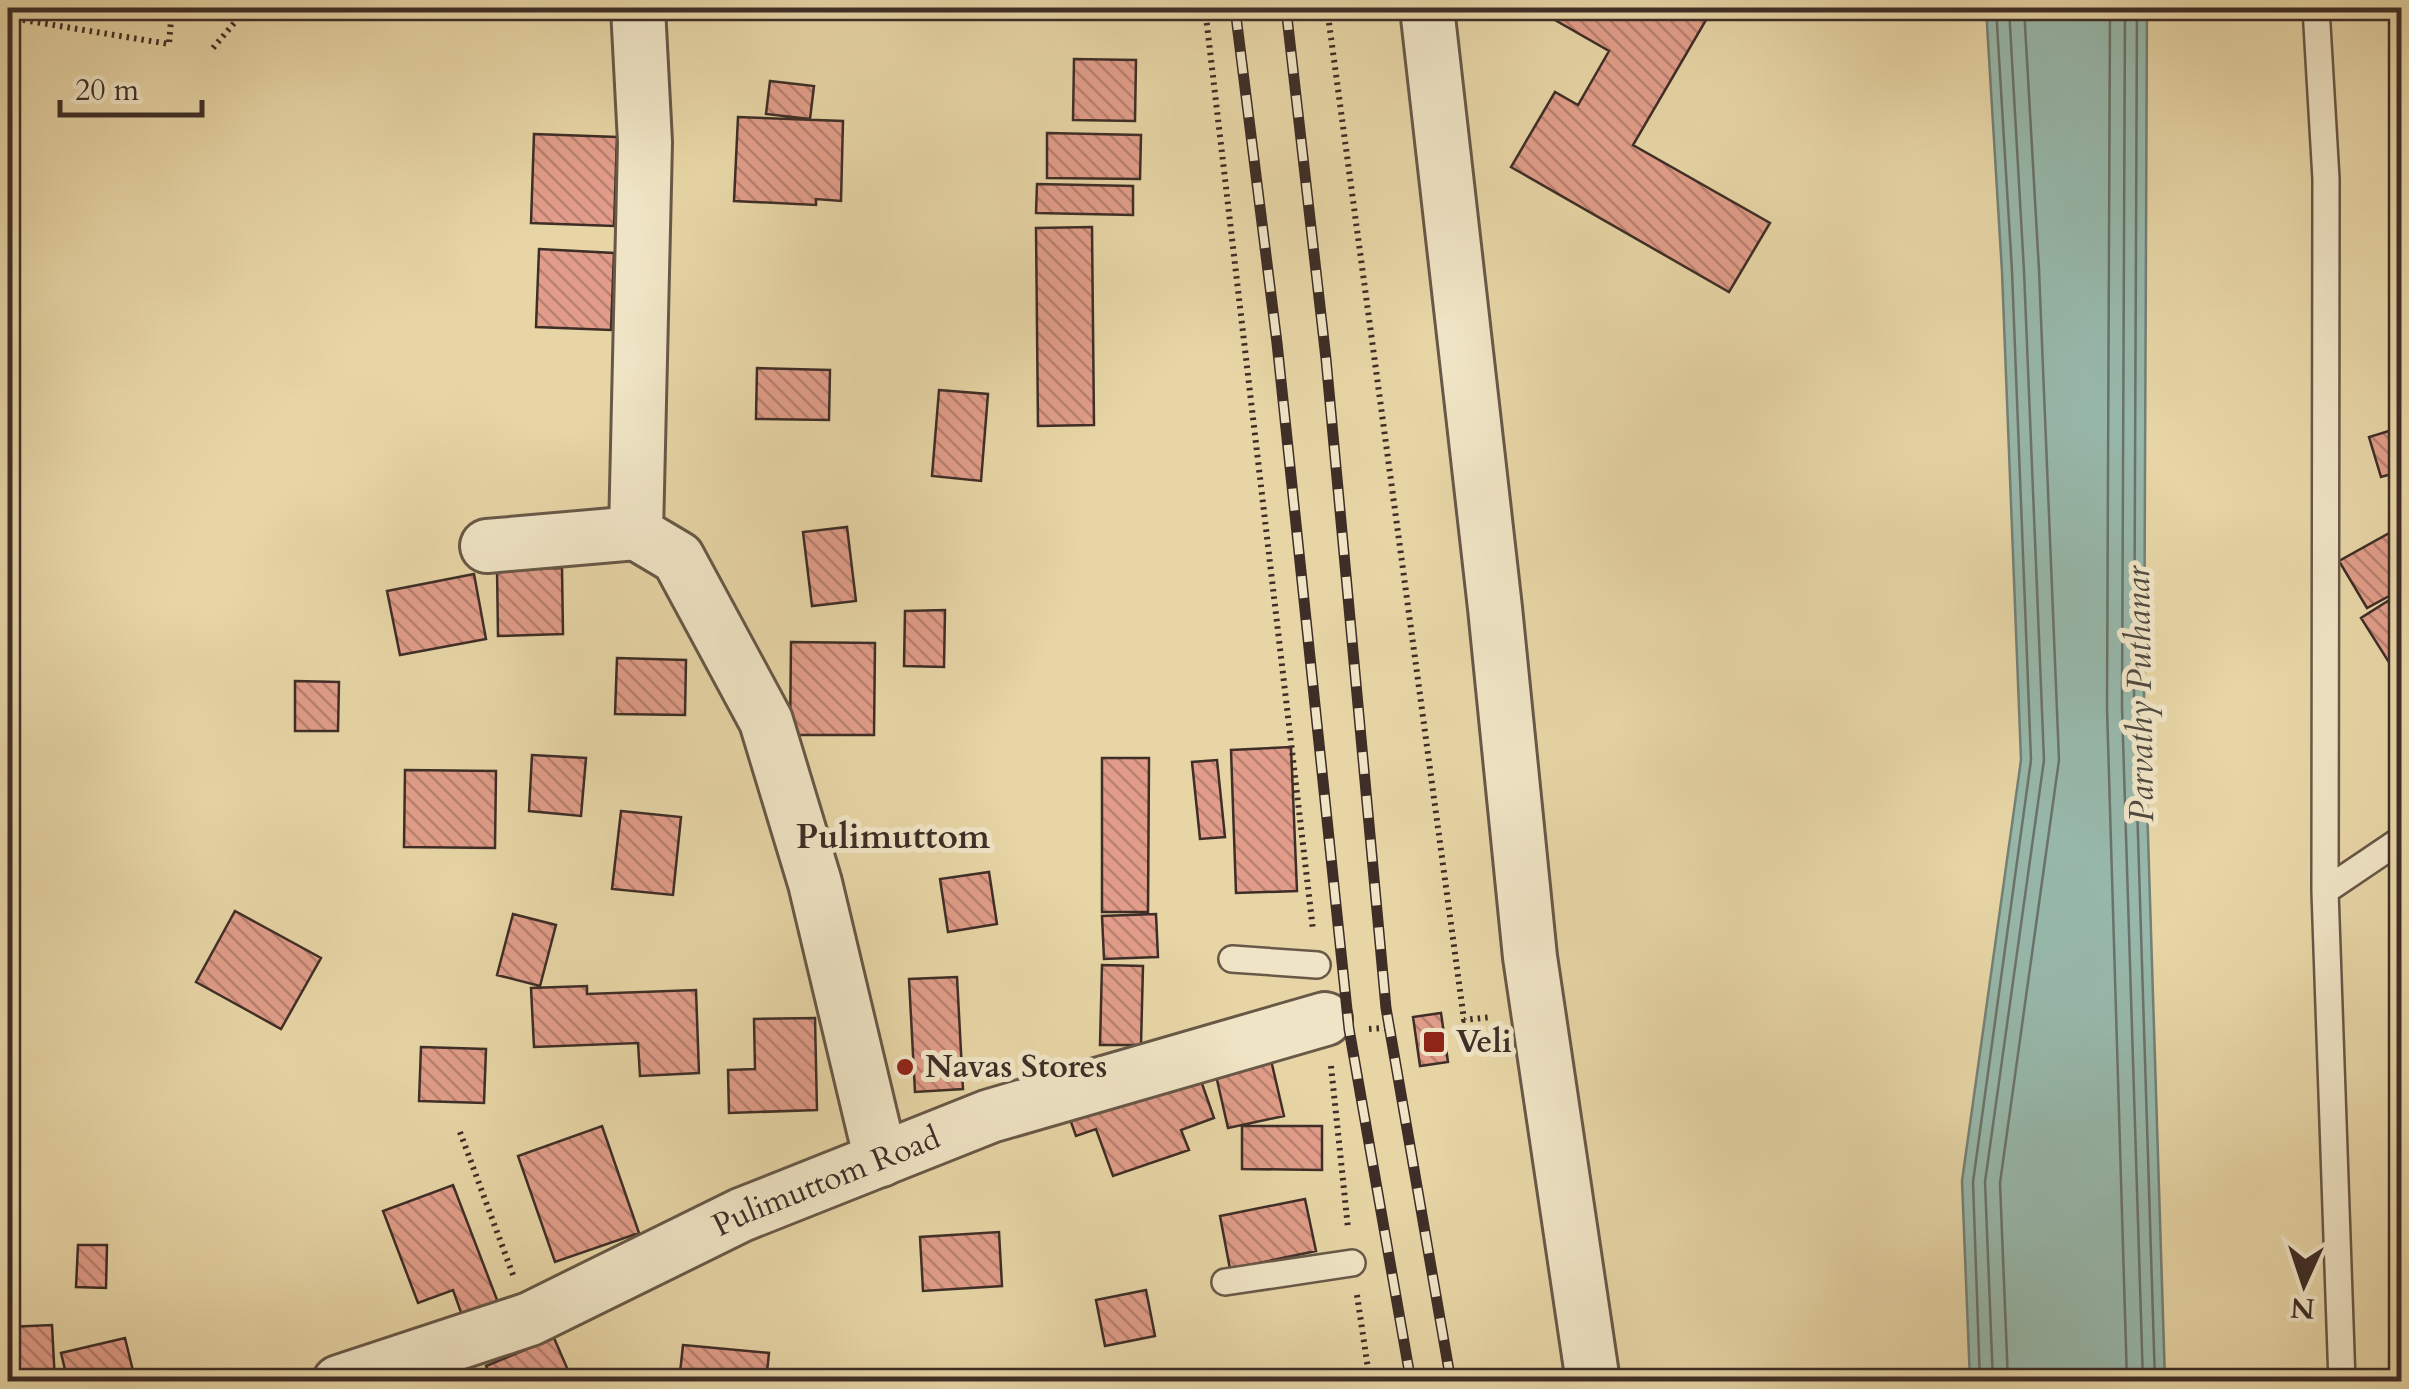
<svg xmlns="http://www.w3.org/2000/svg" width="2409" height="1389" font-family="Cardo,serif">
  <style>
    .water { fill: #97b8ab; stroke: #738176; stroke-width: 2.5 }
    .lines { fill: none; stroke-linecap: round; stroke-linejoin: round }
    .shore { stroke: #6a7369; stroke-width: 2.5 }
    .building { fill: url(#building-back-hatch); stroke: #3e2e27; stroke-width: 2.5 }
    .lane-casing { stroke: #685847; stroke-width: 30 }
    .street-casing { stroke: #685847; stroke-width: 58 }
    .path { stroke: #3e2e27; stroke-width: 6; stroke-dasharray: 2.5 5; stroke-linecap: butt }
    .lane { stroke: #efe4c5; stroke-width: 25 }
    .street { stroke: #efe4c5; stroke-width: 52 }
    .rail-casing { stroke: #3e2e27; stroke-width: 11 }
    .rail { stroke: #efe4c5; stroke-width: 8; stroke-dasharray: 22; stroke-linecap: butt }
    .poi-dot { fill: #8f2418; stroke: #efe4c5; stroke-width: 4 }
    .labels { text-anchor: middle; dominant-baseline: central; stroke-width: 10; stroke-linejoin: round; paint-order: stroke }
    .poi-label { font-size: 32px; font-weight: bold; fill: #3e2e27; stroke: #efe4c5; text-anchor: start }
    .street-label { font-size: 32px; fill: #3e2e27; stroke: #efe4c5 }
    .water-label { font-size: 35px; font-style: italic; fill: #504a41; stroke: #efe4c5 }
    .neighbourhood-label { font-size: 35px; font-weight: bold; fill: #3e2e27; stroke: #efe4c5 }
  </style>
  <defs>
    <pattern id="building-back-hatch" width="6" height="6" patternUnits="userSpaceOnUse" patternTransform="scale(2.5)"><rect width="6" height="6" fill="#e19d89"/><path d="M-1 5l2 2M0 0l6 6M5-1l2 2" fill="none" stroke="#b88070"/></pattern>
  </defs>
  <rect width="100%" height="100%" fill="#e7d5a6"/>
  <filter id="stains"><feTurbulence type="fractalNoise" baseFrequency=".002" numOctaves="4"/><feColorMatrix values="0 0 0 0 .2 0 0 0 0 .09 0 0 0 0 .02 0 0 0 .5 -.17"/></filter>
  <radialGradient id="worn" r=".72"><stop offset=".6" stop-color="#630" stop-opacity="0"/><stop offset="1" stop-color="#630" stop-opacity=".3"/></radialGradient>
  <!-- water -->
  <path class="water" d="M1986,8H2147L2144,707L2165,1381H1970L1962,1181L2021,760L2002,272Z"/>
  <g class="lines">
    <!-- shore -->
    <path class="shore" d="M2110,8L2107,708L2127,1382
      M2125,8L2122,707L2143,1382
      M2137,8L2134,707L2155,1382
      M1980,1382L1973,1182L2031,760L2012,271L1996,8
      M1993,1382L1985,1182L2044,760L2024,271L2009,8
      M2008,1382L2000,1183L2059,760L2039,270L2024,8"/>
  </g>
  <!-- building -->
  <path class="building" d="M1534,8H1713L1633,145L1770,223L1729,292L1511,167L1555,92L1578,105L1609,51Z
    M1074,59L1136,60L1135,121L1073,120Z
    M770,81L814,86L810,119L766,114Z
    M738,117L843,121L841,201L816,199V205L734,201Z
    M1047,133L1141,135L1140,179L1047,178Z
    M534,134L617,137L614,226L531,223Z
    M1037,184L1133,186V215L1036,213Z
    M1092,227L1094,425L1038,426L1036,228Z
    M539,249L614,253L611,330L536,327Z
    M757,368L830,370L829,420L756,419Z
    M939,390L988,394L981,481L932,476Z
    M2402,427V471L2381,477L2369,437Z
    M847,527L856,601L812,606L803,532Z
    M2393,531L2402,546V589L2367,608L2339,561Z
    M562,568L563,634L498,636L497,569Z
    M474,574L486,639L400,655L387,591Z
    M2402,592V683L2361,618Z
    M945,610L944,667L904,666L905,611Z
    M791,642L875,643L874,735H790Z
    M617,658L686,660L685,715L615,714Z
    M295,681L339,682L338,731H295Z
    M1291,747L1297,891L1236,893L1231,750Z
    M532,755L586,758L581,816L529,811Z
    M1102,758H1149L1148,912H1102Z
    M1217,760L1225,837L1200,839L1192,762Z
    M405,770L496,771L495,848L404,847Z
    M621,811L681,817L673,895L612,889Z
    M989,872L997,924L948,932L940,879Z
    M235,911L321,958L281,1029L196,982Z
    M513,914L556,925L540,986L497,975Z
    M1156,914L1158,957L1104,959L1102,916Z
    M1102,965L1143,966L1141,1045H1100Z
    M957,977L963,1089L915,1092L909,979Z
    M587,986V994L696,990L699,1073L640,1076L638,1043L534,1047L531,988Z
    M1441,1013L1448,1062L1420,1066L1413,1017Z
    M815,1018L817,1110L729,1113L728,1070L755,1069L754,1019Z
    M2402,1024V1091H2399Z
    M421,1047L486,1049L484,1103L419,1101Z
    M1192,1055L1214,1118L1181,1130L1189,1150L1113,1176L1096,1129L1076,1136L1063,1100Z
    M1271,1060L1284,1116L1228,1128L1215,1071Z
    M602,1126L639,1233L555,1262L518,1156Z
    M1242,1126H1322V1170L1242,1169Z
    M453,1185L499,1305L463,1318L453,1290L418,1303L383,1211Z
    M1305,1199L1316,1251L1230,1269L1220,1216Z
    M999,1232L1002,1286L923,1291L920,1237Z
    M78,1245H107L106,1288L76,1287Z
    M1146,1290L1155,1336L1105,1346L1096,1300Z
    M52,1325L55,1382H8V1327Z
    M125,1338L134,1375L107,1382H68L61,1353Z
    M554,1338L571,1377L560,1382H493L486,1366Z
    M683,1345L769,1353L766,1382H679Z
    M625,1375V1382H590V1376Z"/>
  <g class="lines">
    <defs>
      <path id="lane" d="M2316,8L2326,179L2325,891L2342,1382
        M2325,891L2402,839
        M1232,959L1317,965
        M1225,1282L1352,1263"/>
      <g id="street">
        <path d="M638,8L645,142L636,533L678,558L766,721L815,883L881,1160"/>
        <path d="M1427,8L1495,608L1530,957L1593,1382"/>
        <path d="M487,546L636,533"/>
        <path id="s1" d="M339,1382L530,1319L741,1215L990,1116L1325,1019"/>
      </g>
    </defs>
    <!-- lane casing -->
    <use href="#lane" class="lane-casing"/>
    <!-- street casing -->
    <use href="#street" class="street-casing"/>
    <!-- path -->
    <path class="path" d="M1205,8L1313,930
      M1327,8L1464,1020L1491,1017
      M23,20L169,44L172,8
      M213,48L247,8
      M1369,1029L1398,1027
      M1331,1066L1348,1228
      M460,1132L513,1275
      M1357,1295L1370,1382"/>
    <!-- lane -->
    <use href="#lane" class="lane"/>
    <!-- street -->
    <use href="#street" class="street"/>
    <defs>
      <path id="rail" d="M1235,8L1277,343L1349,1029L1411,1382
        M1286,8L1326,359L1386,1008L1451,1382"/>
    </defs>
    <!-- rail casing -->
    <use href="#rail" class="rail-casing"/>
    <!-- rail -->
    <use href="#rail" class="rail"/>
  </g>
  <!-- markers -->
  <g class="poi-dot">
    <rect x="1422" y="1030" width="24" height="24" rx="5"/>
    <circle cx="905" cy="1067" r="10"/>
  </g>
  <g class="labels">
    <!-- poi labels -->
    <g class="poi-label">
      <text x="1456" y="1042">Veli</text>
      <text x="925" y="1067">Navas Stores</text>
    </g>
    <!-- street labels -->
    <g class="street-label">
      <text stroke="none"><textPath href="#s1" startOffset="528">Pulimuttom Road</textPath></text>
    </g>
    <!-- water labels -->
    <g class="water-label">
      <text transform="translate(2140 694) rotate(-91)">Parvathy Puthanar</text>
    </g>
    <!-- neighbourhood labels -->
    <g class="neighbourhood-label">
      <text x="893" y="837">Pulimuttom</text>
    </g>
  </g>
  <!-- margin -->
  <rect width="2409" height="1389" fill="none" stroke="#e7d5a6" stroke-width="40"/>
  <rect x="10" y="10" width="2389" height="1369" fill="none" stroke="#3e2e27" stroke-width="5"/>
  <rect x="20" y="20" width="2369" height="1349" fill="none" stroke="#3e2e27" stroke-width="2.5"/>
  <!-- north arrow -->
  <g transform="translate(2304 1284) rotate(183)" stroke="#efe4c5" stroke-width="8" paint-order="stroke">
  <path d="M0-8L18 38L0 25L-18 38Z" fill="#3e2e27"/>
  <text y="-15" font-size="28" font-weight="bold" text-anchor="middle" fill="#3e2e27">N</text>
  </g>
  <!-- scale -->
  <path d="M60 100v15h142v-15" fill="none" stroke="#3e2e27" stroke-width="5"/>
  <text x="75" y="100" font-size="30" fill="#3e2e27" stroke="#efe4c5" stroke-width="8" paint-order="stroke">20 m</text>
  <rect width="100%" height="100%" filter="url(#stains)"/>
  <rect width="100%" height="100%" fill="url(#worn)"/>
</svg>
